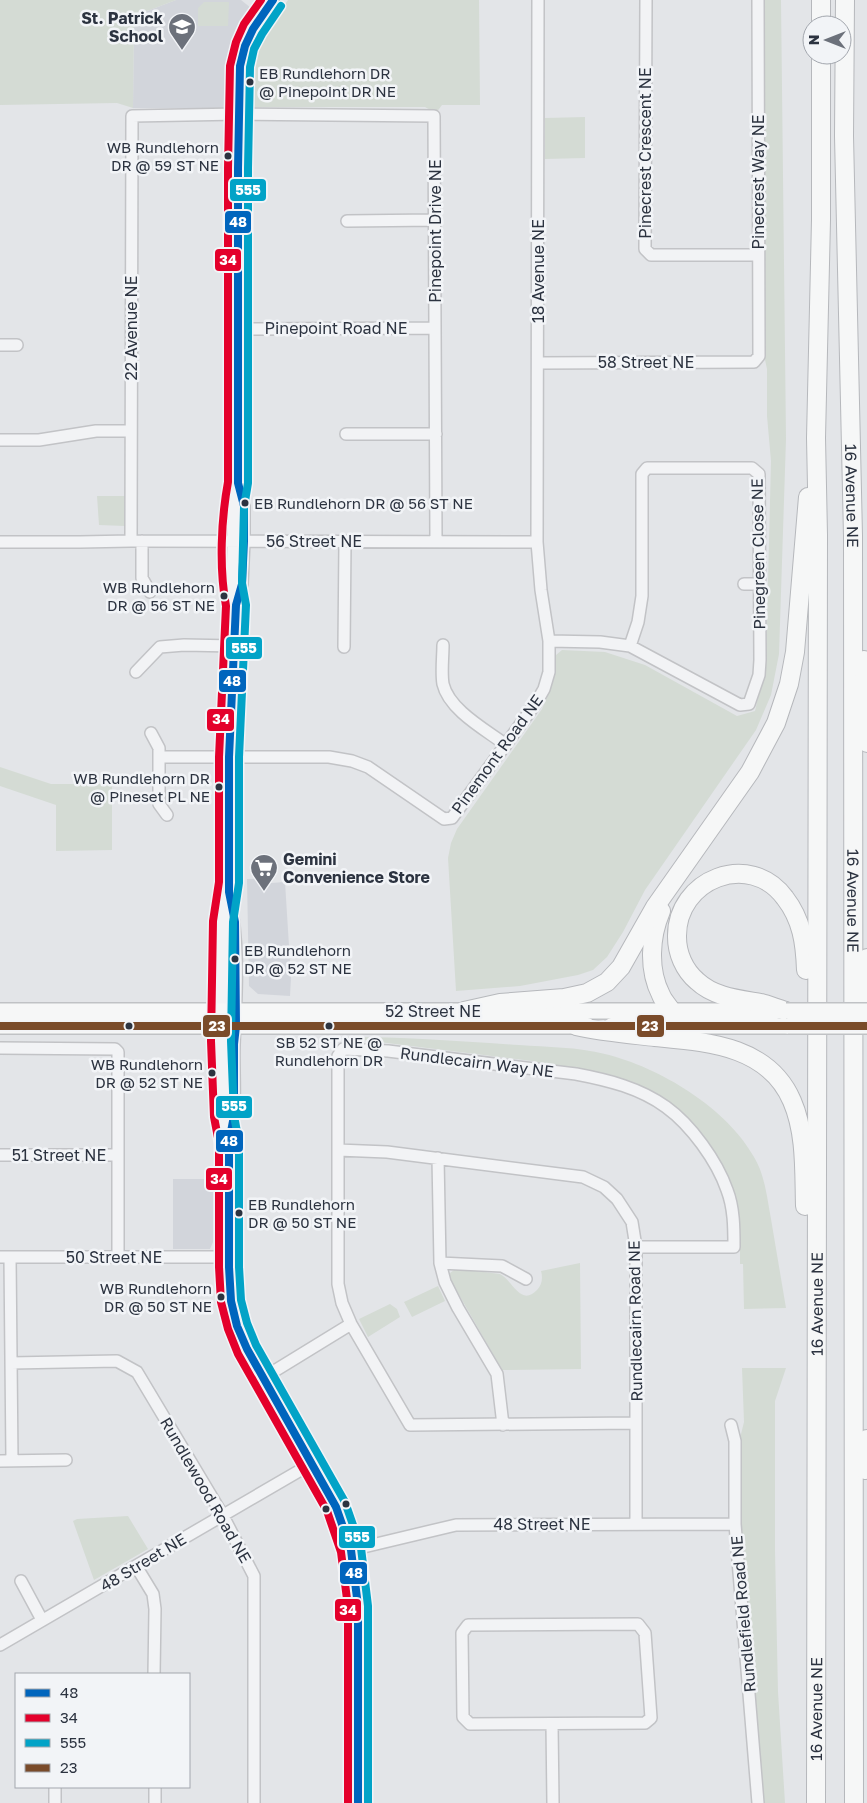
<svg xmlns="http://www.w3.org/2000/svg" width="867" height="1803" font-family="'Golos Text',sans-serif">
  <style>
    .built { fill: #d2d5db }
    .green { fill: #d4dbd4 }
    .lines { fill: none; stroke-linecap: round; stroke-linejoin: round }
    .minor-casing { stroke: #c2c3c6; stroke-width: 14 }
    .major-casing { stroke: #c0c2c5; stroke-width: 18 }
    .highway-casing { stroke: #b6b8bc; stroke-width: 20 }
    .minor { stroke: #f2f3f5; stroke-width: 11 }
    .major { stroke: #f6f7f7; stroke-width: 15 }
    .highway { stroke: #f6f7f7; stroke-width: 18 }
    .major-bridge-casing { stroke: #c0c2c5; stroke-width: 18; stroke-linecap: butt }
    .major-bridge { stroke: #f6f7f7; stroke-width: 15 }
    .bus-1-casing { stroke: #f2f4f7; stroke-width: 11 }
    .bus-2-casing { stroke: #f2f4f7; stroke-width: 11 }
    .bus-3-casing { stroke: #f2f4f7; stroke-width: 11 }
    .bus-4-casing { stroke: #f2f4f7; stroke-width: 11 }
    .bus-1 { stroke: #0065bd; stroke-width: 8 }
    .bus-2 { stroke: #e4002b; stroke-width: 8 }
    .bus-3 { stroke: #02a3c7; stroke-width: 8 }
    .bus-4 { stroke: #7a4b2a; stroke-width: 8 }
    .bus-dot { fill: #2c3340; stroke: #f2f4f7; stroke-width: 2 }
    .labels { text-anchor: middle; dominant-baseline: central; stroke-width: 5; stroke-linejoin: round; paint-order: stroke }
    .bus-label { font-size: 15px; fill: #2c3340; stroke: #f2f4f7; text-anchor: end }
    .poi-label { font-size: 16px; font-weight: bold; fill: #2c3340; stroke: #f2f4f7; text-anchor: end }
    .street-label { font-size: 16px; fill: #2c3340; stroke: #f2f4f7 }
    .line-badge { stroke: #f2f4f7; stroke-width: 2 }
    .badge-label { font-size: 14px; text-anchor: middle; font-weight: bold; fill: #fff }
  </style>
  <rect width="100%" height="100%" fill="#e3e5e8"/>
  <!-- built -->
  <path class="built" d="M176,0H241L251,8L235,37L228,65L227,105L223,108H133L134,16Z
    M271,878V883L285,882L291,978L290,996L258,994L249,986L247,879Z
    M173,1179H213V1242L210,1249H173Z"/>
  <!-- green -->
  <path class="green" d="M0,0H176L134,16L133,108L117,103L0,105Z
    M288,0H479L480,105H442L436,113L425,107H251L252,67L263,37Z
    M764,0H781L786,439L779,654L771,695L756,730L645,890L623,932L607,957L593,970L578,975L520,986L456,991L448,858L451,843L457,829L542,709C550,691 555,675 556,655L562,650L605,652L645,665L737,716L755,711L766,663L771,461L767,416V369L764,355Z
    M204,2H229L228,26H198V8Z
    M585,117V158L545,159V118Z
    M97,496H125V526L99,525Z
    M0,767L51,784H112V850L56,851V805L0,786Z
    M345,1037C403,1037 461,1041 519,1045C547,1047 578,1047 605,1054C659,1067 727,1108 754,1157C765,1175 767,1198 771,1219C776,1249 781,1278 786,1308L744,1309L743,1264H740V1230L735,1205L718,1159L640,1086L623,1079L594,1072L539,1064L532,1061L363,1040H345Z
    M580,1263L581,1369L502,1370L450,1279V1273L454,1270L460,1269L500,1274C513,1281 521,1307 537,1290C542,1285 543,1278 541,1271Z
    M438,1286L445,1301L412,1317L404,1302Z
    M390,1304L397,1309L400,1317L368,1337L359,1319Z
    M742,1368H786L775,1401V1551L778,1692L785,1803H762L741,1517L740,1438L744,1422Z
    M128,1516L148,1549L94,1580L73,1521L77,1519Z"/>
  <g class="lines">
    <defs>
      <path id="minor" d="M646,0L645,249L651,255H758
        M347,221L435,220
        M237,329L435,328
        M0,345H17
        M539,363L754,362L759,356L758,0
        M346,434H436
        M0,440H39L96,431H131
        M238,483L244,506V541L242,584L236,605L234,646L229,757V883L223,921L221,1041L224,1117L229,1142V1267L231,1301L237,1326L247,1349L336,1507L351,1550L358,1606V1803
        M131,541L132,116L239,114L434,116L436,541
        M142,541V578L150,592
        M0,542H80L131,541L537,542
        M744,584H759
        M235,601L232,584L234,506L238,483V168L240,66L245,46L253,29L273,0
        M549,641L600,642L630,646L740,705L749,704L759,675L760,660L759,474L752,468H647L642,474V596L638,622L630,646
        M443,645C443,657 441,672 443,684C449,710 486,730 506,745
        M344,647L345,542
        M136,672L160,647L184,645L234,646
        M151,733L159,748V804L167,815
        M159,757H329L352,761L368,767L444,819L452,818L536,703L544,689L549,672V641L541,590L537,542L538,0
        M229,896C240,944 236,996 234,1045C233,1076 237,1106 230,1136
        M0,1048L115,1049L118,1052V1256
        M338,1150L387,1152L583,1177L604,1187L617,1199L632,1222L636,1247V1524
        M0,1155H118
        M438,1158L440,1263L445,1282L458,1308L497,1374L503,1425
        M636,1247H734C734,1228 734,1208 727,1190C717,1161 691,1125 666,1107C640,1088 608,1080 576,1074L388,1051L343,1049L338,1056V1284L342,1303L351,1324L410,1425L636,1423
        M0,1257H229
        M10,1257L12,1460
        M440,1263L502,1266L526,1279
        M11,1363L117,1361L137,1372L222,1514L254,1576V1803
        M263,1378L351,1324
        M731,1425L735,1441V1524L758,1803
        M0,1461L66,1460
        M351,1550L456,1525L735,1524
        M136,1566L153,1594L155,1609L154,1674
        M21,1581L42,1620
        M638,1624L645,1633L651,1718L645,1723L470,1724L463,1717L462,1633L468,1625Z
        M0,1645L311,1464
        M552,1724L553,1803
        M55,1787V1803
        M155,1787V1803"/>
      <path id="major" d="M0,1011H777
        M0,1026H588
        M611,1026H788"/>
      <g id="highway">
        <path id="s1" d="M845,0L844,136L853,536L854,1803"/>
        <path d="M821,25V0"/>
        <path d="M864,660L867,743"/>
        <path d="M661,911C650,937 648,970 661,995C664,1003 671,1007 673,1015L693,1025"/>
        <path d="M867,958V1013"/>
        <path d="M464,1011L500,1003L564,998L587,993L607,982L621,967L655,907L750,772L776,723L789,684L795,652L808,497"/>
        <path d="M786,1011C778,1009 769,1005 761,1003C738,999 714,997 697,981C684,970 677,953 677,937C676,879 750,850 785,898C802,920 805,943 806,970"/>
        <path d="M576,1026C602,1032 628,1034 655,1037C706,1042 768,1045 792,1101C806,1133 804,1172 805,1206"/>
        <path d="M865,1470L867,1439"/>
        <path id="s2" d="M816,1803L818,535L816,438L821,220V55"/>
      </g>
    </defs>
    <!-- minor casing -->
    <use href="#minor" class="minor-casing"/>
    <!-- major casing -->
    <use href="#major" class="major-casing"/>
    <!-- highway casing -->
    <use href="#highway" class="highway-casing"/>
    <!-- minor -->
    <use href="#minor" class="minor"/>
    <!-- major -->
    <use href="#major" class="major"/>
    <!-- highway -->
    <use href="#highway" class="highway"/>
    <defs>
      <path id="major-bridge" d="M786,1011H867
        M788,1026H867"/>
    </defs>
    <!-- major-bridge casing -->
    <use href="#major-bridge" class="major-bridge-casing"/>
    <!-- major-bridge -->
    <use href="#major-bridge" class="major-bridge"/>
    <defs>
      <path id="bus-1" d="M273,0L253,29L245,46L240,66L238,168V483L244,506V541L242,584L236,605L229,757V892L235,922L236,1026L234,1044V1116L229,1142V1267L231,1301L237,1326L247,1349L336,1507L351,1550L358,1606V1803"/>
      <path id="bus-2" d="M261,0L244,24L236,42L230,66L228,168V482C221,520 219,568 226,606L219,757V882L213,921L211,1041L214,1117L219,1143V1267L221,1302L228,1329L238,1354L327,1511L341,1552L348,1607V1803"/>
      <path id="bus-3" d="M281,6L262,34L254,49L250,67L248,168V483L244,507L242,583L246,605L239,757V883L233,922L231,1041L234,1116L239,1142V1267L241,1300L247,1323L256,1345L345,1502L361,1548L368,1606V1803"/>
      <path id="bus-4" d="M0,1026H867"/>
    </defs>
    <!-- bus-1 casing -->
    <use href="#bus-1" class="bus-1-casing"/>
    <!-- bus-2 casing -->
    <use href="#bus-2" class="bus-2-casing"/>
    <!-- bus-3 casing -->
    <use href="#bus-3" class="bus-3-casing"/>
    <!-- bus-4 casing -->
    <use href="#bus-4" class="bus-4-casing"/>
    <!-- bus-1 -->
    <use href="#bus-1" class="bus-1"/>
    <!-- bus-2 -->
    <use href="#bus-2" class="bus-2"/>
    <!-- bus-3 -->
    <use href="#bus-3" class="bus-3"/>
    <!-- bus-4 -->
    <use href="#bus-4" class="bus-4"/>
  </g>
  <!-- icons -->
  <defs>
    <symbol id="school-pin" viewBox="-11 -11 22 30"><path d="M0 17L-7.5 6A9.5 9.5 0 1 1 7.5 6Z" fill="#6c717b" stroke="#f2f4f7"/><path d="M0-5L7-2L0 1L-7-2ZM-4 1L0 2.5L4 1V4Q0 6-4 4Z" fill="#fff"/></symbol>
    <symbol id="supermarket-pin" viewBox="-11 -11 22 30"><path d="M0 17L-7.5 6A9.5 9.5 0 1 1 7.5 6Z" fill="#6c717b" stroke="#f2f4f7"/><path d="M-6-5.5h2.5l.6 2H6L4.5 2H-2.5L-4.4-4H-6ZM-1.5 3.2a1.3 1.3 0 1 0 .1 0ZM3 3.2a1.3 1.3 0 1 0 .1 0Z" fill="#fff"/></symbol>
  </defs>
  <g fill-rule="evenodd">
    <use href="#school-pin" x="166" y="11" width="32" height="43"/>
    <use href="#supermarket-pin" x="248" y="852" width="32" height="43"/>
  </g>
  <!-- markers -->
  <g class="bus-dot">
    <circle cx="250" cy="82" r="4.5"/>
    <circle cx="228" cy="156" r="4.5"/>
    <circle cx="245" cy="503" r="4.5"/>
    <circle cx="224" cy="596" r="4.5"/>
    <circle cx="219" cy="787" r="4.5"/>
    <circle cx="235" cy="959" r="4.5"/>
    <circle cx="129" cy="1026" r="4.5"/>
    <circle cx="329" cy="1026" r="4.5"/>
    <circle cx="212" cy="1073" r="4.5"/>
    <circle cx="239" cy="1213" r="4.5"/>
    <circle cx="221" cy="1297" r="4.5"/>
    <circle cx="346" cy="1504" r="4.5"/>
    <circle cx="326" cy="1509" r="4.5"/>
  </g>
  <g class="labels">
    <!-- bus labels -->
    <g class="bus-label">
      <text x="259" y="73" text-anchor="start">EB Rundlehorn DR<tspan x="259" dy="18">@ Pinepoint DR NE</tspan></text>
      <text x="219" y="147">WB Rundlehorn<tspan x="219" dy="18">DR @ 59 ST NE</tspan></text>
      <text x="254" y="503" text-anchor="start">EB Rundlehorn DR @ 56 ST NE</text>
      <text x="215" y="587">WB Rundlehorn<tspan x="215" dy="18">DR @ 56 ST NE</tspan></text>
      <text x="210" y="778">WB Rundlehorn DR<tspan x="210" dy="18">@ Pineset PL NE</tspan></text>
      <text x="244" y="950" text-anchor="start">EB Rundlehorn<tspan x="244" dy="18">DR @ 52 ST NE</tspan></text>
      <text x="329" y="1042" text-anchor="middle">SB 52 ST NE @<tspan x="329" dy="18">Rundlehorn DR</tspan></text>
      <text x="203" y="1064">WB Rundlehorn<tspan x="203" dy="18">DR @ 52 ST NE</tspan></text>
      <text x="248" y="1204" text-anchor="start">EB Rundlehorn<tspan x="248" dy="18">DR @ 50 ST NE</tspan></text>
      <text x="212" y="1288">WB Rundlehorn<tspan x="212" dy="18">DR @ 50 ST NE</tspan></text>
    </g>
    <!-- poi labels -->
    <g class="poi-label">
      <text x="163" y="18">St. Patrick<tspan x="163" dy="18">School</tspan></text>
      <text x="283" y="859" text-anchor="start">Gemini<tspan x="283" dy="18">Convenience Store</tspan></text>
    </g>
    <!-- street labels -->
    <g class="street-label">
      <text transform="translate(645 153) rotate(-90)">Pinecrest Crescent NE</text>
      <text transform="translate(758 182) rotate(-90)">Pinecrest Way NE</text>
      <text transform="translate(435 231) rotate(-90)">Pinepoint Drive NE</text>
      <text transform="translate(538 271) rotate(-90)">18 Avenue NE</text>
      <text transform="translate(131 328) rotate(-90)">22 Avenue NE</text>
      <text x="336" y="328">Pinepoint Road NE</text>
      <text x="646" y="362">58 Street NE</text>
      <text stroke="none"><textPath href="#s1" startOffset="496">16 Avenue NE</textPath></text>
      <text x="314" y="541">56 Street NE</text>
      <text transform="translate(758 554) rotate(-91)">Pinegreen Close NE</text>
      <text transform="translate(497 754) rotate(-54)">Pinemont Road NE</text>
      <text stroke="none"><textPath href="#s1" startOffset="901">16 Avenue NE</textPath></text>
      <text x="433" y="1011">52 Street NE</text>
      <text transform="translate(477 1062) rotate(7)">Rundlecairn Way NE</text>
      <text x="59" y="1155">51 Street NE</text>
      <text x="114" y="1257">50 Street NE</text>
      <text stroke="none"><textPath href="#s2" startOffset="499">16 Avenue NE</textPath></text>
      <text transform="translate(635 1321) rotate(-91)">Rundlecairn Road NE</text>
      <text transform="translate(206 1490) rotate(60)">Rundlewood Road NE</text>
      <text x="542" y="1524">48 Street NE</text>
      <text transform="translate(143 1562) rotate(-31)">48 Street NE</text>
      <text transform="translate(743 1614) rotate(-95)">Rundlefield Road NE</text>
      <text stroke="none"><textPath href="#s2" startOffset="94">16 Avenue NE</textPath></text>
    </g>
  </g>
  <g class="line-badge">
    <rect x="229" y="178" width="38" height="24" rx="5" fill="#02a3c7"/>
    <rect x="224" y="210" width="28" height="24" rx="5" fill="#0065bd"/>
    <rect x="214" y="248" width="28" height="24" rx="5" fill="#e4002b"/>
    <rect x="225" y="636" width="38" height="24" rx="5" fill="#02a3c7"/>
    <rect x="218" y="669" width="29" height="24" rx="5" fill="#0065bd"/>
    <rect x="206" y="708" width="29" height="24" rx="5" fill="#e4002b"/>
    <rect x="202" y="1014" width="29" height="24" rx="5" fill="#7a4b2a"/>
    <rect x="636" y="1014" width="29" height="24" rx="5" fill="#7a4b2a"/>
    <rect x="215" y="1095" width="38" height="24" rx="5" fill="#02a3c7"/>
    <rect x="215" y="1129" width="29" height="24" rx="5" fill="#0065bd"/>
    <rect x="205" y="1167" width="28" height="24" rx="5" fill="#e4002b"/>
    <rect x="338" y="1525" width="38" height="24" rx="5" fill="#02a3c7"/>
    <rect x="339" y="1561" width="29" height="24" rx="5" fill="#0065bd"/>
    <rect x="334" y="1598" width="28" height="24" rx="5" fill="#e4002b"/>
  </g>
  <g class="badge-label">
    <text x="248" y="195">555</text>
    <text x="238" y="227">48</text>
    <text x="228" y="265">34</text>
    <text x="244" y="653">555</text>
    <text x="232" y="686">48</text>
    <text x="221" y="724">34</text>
    <text x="217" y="1031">23</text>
    <text x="650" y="1031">23</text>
    <text x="234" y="1111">555</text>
    <text x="229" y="1146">48</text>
    <text x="219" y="1184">34</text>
    <text x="357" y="1542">555</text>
    <text x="354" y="1578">48</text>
    <text x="348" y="1615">34</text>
  </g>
  <!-- legend -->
  <rect x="15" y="1673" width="175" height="115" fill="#f2f4f7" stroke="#a3a7ae"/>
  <rect x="25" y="1689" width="25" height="8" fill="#0065bd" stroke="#a3a7ae"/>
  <text x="60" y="1698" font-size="15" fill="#2c3340">48</text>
  <rect x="25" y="1714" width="25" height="8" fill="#e4002b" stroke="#a3a7ae"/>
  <text x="60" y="1723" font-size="15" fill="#2c3340">34</text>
  <rect x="25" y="1739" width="25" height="8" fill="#02a3c7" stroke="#a3a7ae"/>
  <text x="60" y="1748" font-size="15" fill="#2c3340">555</text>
  <rect x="25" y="1764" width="25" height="8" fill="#7a4b2a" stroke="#a3a7ae"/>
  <text x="60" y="1773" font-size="15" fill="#2c3340">23</text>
  <!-- north arrow -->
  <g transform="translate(827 40) rotate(270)"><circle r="24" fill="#f2f4f7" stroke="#a3a7ae"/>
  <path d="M0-4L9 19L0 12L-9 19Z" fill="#6c717b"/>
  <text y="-8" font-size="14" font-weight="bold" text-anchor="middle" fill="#2c3340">N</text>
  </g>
</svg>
